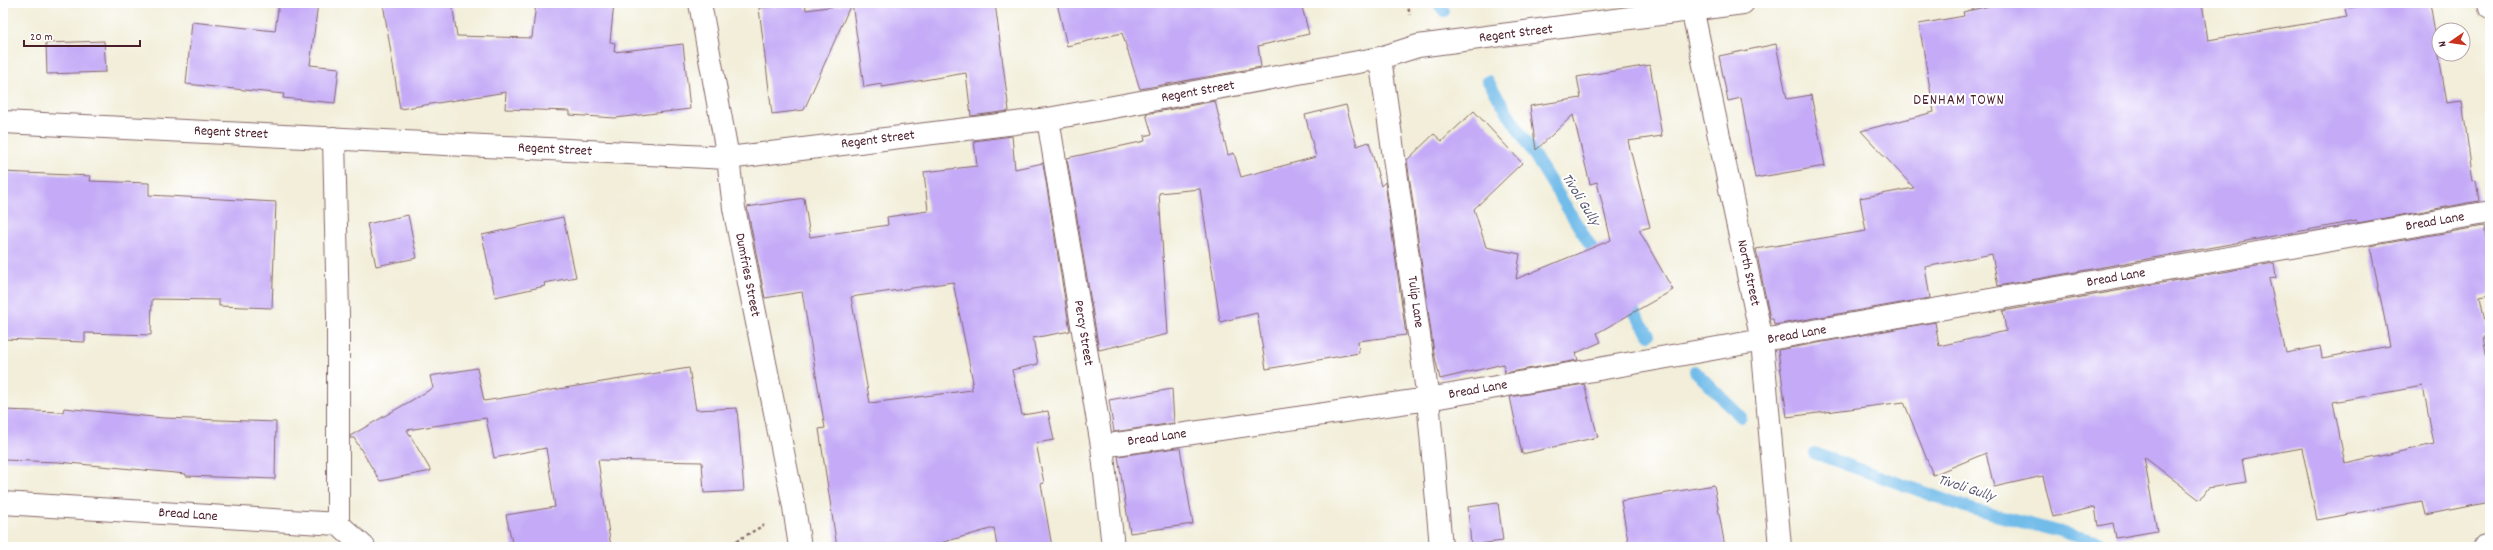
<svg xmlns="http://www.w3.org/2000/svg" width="2493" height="550" font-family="Dekko,sans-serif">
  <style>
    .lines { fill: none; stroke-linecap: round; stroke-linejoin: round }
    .stream { stroke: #72bcea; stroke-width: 12 }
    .building { fill: #c5abf7; fill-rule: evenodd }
    .minor-casing { stroke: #856768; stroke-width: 24 }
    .path { stroke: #856768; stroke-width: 2.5; stroke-dasharray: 3 3; stroke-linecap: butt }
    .minor { stroke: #fff; stroke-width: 22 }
    .labels { text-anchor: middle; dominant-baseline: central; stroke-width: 4; stroke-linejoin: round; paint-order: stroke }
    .street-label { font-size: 14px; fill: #4a1f2b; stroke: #fff }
    .neighbourhood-label { font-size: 15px; letter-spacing: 1px; fill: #4a1f2b; stroke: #fff }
    .water-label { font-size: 15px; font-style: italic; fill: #58566e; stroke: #fff }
  </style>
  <rect width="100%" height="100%" fill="#fff"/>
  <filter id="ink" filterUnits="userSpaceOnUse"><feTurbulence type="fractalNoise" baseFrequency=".025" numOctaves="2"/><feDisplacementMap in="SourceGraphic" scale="8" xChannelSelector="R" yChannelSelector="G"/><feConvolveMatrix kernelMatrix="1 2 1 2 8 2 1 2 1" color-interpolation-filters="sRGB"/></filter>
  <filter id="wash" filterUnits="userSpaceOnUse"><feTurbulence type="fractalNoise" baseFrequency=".012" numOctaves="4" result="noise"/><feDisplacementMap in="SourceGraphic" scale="16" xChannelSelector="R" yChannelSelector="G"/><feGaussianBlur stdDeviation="0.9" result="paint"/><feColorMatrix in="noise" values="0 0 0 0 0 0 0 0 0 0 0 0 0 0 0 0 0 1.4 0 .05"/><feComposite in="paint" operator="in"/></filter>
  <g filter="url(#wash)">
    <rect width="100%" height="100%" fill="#f2eed9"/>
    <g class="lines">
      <!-- stream -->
      <path class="stream" d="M1438,3L1444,11
        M1488,81L1600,261
        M1625,298L1649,335
        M1695,371L1741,417
        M1814,453L1968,508L2099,542L2110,547"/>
    </g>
    <g id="blocks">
      <!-- building -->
      <path class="building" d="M279,3H318L310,65L339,68L335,103L283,98L284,94L186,84L192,22L275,31Z
        M383,3H452L457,36L532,38L536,3H614L610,42L615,43L614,52L683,44L690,109L615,118L570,115V111L505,109L506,92L400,109Z
        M805,3L806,10L851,4L804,110L772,114L759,8Z
        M852,3H995L1009,111L971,116L966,73L882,87V84L864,87Z
        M1057,3H1301L1309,34L1258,46L1261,67L1140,89L1122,33L1067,46Z
        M1988,3H2202L2208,40L2347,17L2345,9L2376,3H2430L2447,103L2462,101L2473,181L2476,180L2479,201L2358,223L2357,221L1998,286L1992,254L1925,267L1930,298L1774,325L1773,319H1770L1756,249L1866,231L1860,198L1914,188L1861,131L1934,112L1919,24L1964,16L1963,12L1989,6Z
        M104,41L106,72L47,74L46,43Z
        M1776,44L1787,99L1811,95L1825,166L1755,178L1741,98L1728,101L1719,56Z
        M1650,65L1662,136L1628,141L1650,227L1639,230L1673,290L1597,333L1601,342L1576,353L1578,360L1505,373L1503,364L1440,379L1434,353L1407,160L1434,134L1442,141L1474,111L1522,163L1474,209L1486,247L1520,254L1516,279L1611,240L1597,182L1590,184L1573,115L1536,150L1530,106L1581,98L1577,77Z
        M1215,101L1228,155L1234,153L1241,177L1316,157L1305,115L1346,105L1357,146L1369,142L1381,186L1385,182L1406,335L1358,341L1359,353L1266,369L1257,313L1220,322L1200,189L1159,193L1168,334L1099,350L1067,158L1145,141L1144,136L1152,134L1146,114Z
        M1012,136L1015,169L1043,163L1070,331L1033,338L1038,364L1012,370L1022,415L1048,411L1054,440L1036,443L1044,483L1041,484L1052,547H997L994,528L926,547H837L819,429L825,428L802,292L765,298L747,207L804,198L810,237L888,225L887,217L928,211L924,172L977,166L974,141ZM953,282L973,382L971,383L972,390L870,403L851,297Z
        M3,172L91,176L90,181L149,183V195L276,202L272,308L219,306V300L152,299L151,335L85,333V342L3,339Z
        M408,215L417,258L376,266L367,224Z
        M563,217L576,277L544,283L545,286L495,297L482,235Z
        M2484,226L2490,258V295L2480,297L2488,336L2483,337L2490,376V502L2425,515L2422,501L2317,520L2302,448L2242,459L2246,482L2208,488L2200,500L2144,457L2157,531L2116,538L2113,523L2098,526L2095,507L2053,517L2043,476L1994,487L1986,453L1933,475L1904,402L1787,417L1778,350L1935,322L1939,346L2006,331L2003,311L2274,263L2276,278L2269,279L2286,353L2320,346L2322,358L2390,346L2370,246ZM2423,386L2434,444L2345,464L2333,402Z
        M477,368L484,401L689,368L696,410L737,408L744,491L704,493L702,462L598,460L611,547H513L506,515L555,507L546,448L494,458L486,418L407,430L431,471L380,481L354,438H350V436L433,388L430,376Z
        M1584,384L1598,437L1522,454L1510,397Z
        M1172,389L1174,423L1114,432L1109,400Z
        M64,408L163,418L276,422L275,479L186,476V474L58,462L3,460V410L63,412Z
        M1176,448H1180L1193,524L1130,533L1118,456Z
        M1714,485L1725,547H1629L1621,501Z
        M1498,503L1503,541L1471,545L1468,507Z"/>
    </g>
  </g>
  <g filter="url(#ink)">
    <use href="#blocks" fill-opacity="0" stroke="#856768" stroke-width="1"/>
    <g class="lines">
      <defs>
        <path id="minor" d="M700,3L728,158L734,208L794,507L800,547
          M1691,3L1762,341L1780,547
          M2489,3L2490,7
          M1380,58L1428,399L1441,547
          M1048,119L1102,446L1113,547
          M3,122L728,158L1048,119L1380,58L1418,46L1743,3
          M334,138L338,316V524
          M1102,446L1428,399L2490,212
          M3,503L338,524L364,547
          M2486,547L2490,546"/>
      </defs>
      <!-- minor casing -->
      <use href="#minor" class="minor-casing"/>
      <!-- path -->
      <path class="path" d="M1407,3L1410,15
        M726,547L764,525"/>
      <!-- minor -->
      <use href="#minor" class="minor"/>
    </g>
  </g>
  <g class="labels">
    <!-- street labels -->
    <g class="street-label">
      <text transform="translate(1516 34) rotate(-7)">Regent Street</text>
      <text transform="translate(1198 92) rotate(-10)">Regent Street</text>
      <text transform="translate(231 133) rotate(3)">Regent Street</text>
      <text transform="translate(878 140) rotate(-7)">Regent Street</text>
      <text transform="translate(555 150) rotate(3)">Regent Street</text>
      <text transform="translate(2435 222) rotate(-10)">Bread Lane</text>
      <text transform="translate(1748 273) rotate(78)">North Street</text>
      <text transform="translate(747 275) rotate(79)">Dumfries Street</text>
      <text transform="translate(2116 278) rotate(-10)">Bread Lane</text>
      <text transform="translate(1415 302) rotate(82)">Tulip Lane</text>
      <text transform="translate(1083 333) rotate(81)">Percy Street</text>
      <text transform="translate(1797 335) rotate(-10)">Bread Lane</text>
      <text transform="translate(1478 390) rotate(-10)">Bread Lane</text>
      <text transform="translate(1157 438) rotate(-8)">Bread Lane</text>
      <text transform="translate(188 515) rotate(4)">Bread Lane</text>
    </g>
    <!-- neighbourhood labels -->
    <g class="neighbourhood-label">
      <text x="1959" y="101">DENHAM TOWN</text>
    </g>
    <!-- water labels -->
    <g class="water-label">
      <text transform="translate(1580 200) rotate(58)">Tivoli Gully</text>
      <text transform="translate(1966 489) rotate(18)">Tivoli Gully</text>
    </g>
  </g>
  <!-- margin -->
  <rect width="2493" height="550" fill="none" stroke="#fff" stroke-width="16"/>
  <!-- north arrow -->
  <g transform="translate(2451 42) rotate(257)"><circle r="19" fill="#ffffff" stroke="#b7a5aa"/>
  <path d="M0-3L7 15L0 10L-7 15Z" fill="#c8321e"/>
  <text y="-6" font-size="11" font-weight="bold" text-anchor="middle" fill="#4a1f2b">N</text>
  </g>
  <!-- scale -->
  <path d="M24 40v6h116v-6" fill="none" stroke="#4a1f2b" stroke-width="2"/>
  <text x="30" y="40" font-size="12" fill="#4a1f2b" stroke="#ffffff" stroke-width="3" paint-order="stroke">20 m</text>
</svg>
